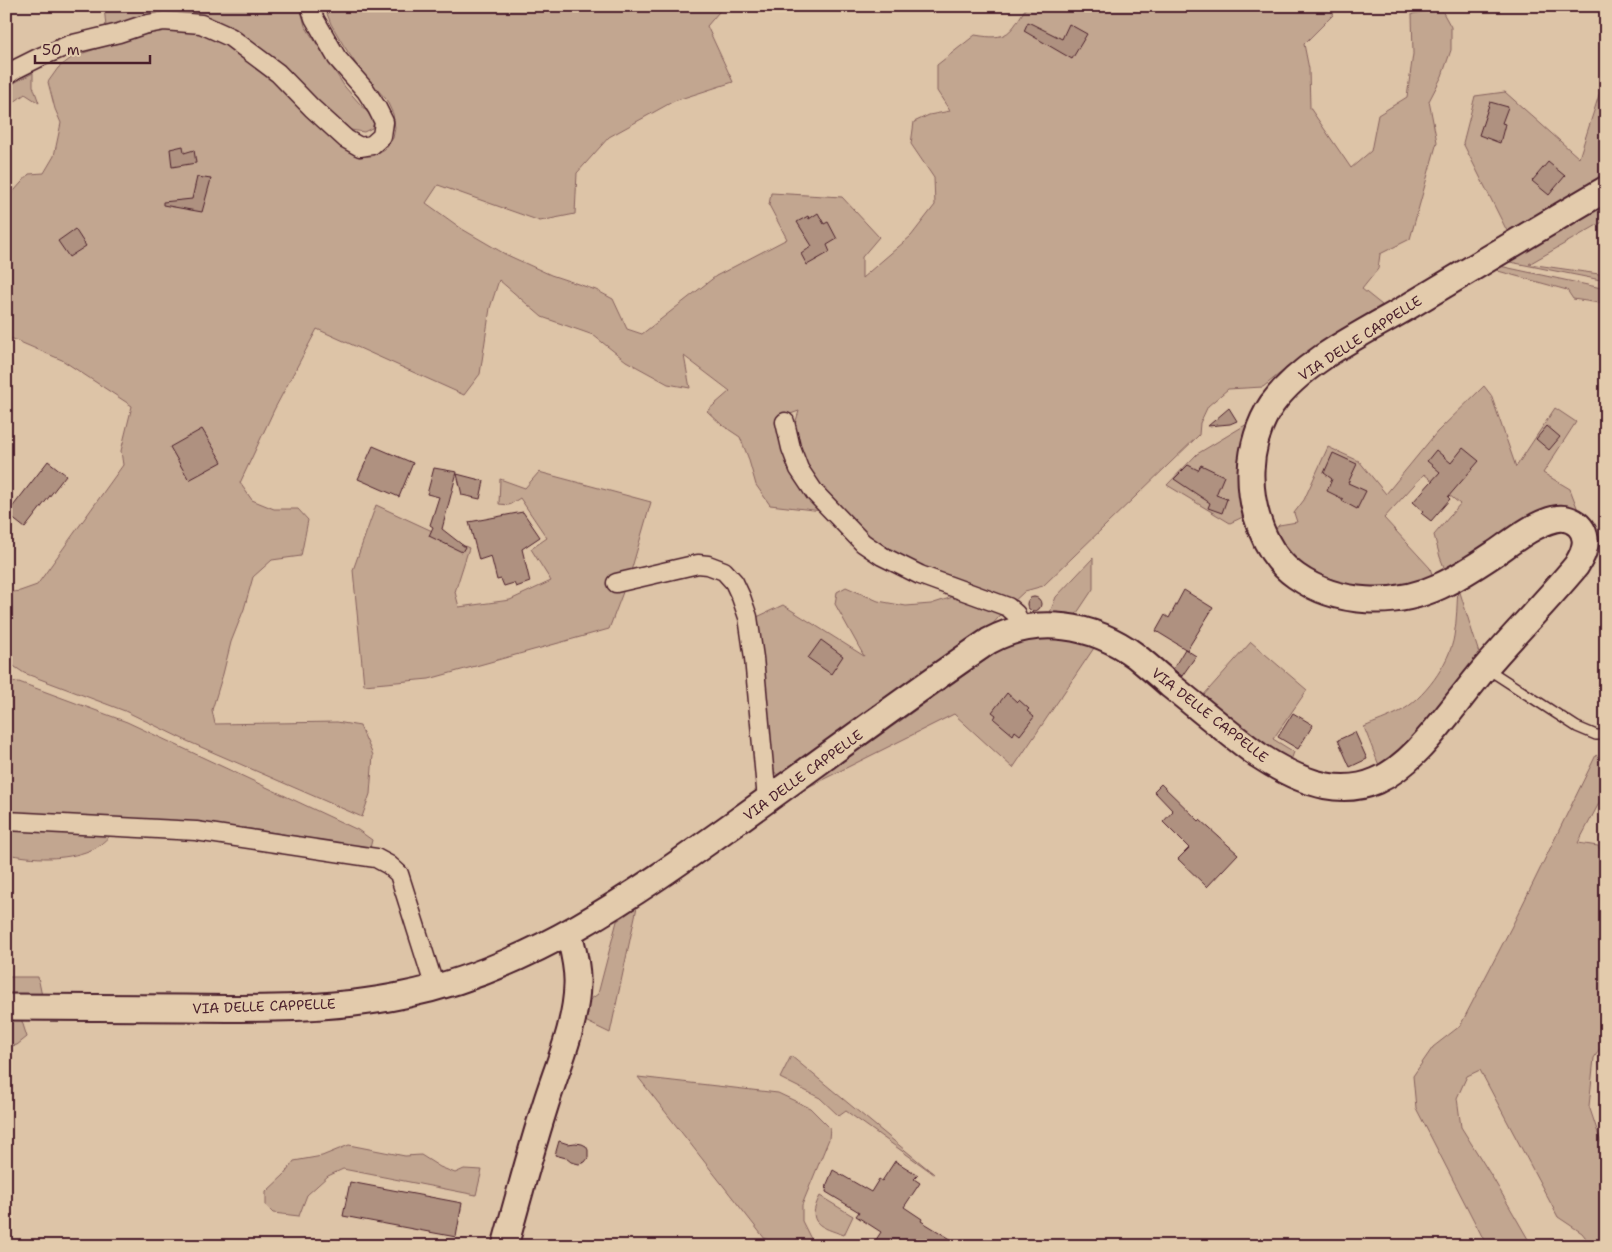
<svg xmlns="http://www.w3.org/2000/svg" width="1612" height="1252" font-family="'Shantell Sans',sans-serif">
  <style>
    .green { fill: #c2a690; stroke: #86625e }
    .building { fill: #af9180; stroke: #4a1f2b }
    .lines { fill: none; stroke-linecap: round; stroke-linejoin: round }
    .lane-casing { stroke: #4a1f2b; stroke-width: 12 }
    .street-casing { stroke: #4a1f2b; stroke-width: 21 }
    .secondary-casing { stroke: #4a1f2b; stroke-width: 29 }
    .lane { stroke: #e3cbac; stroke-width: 9 }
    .street { stroke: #e3cbac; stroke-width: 18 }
    .secondary { stroke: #e3cbac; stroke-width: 25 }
    .labels { text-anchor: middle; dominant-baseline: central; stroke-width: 4; stroke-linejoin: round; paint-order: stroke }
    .street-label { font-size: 14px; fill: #4a1f2b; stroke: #e3cbac }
  </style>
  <rect width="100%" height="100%" fill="#ddc4a7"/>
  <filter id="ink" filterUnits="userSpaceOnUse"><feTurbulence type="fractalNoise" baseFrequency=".02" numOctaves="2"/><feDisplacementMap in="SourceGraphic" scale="10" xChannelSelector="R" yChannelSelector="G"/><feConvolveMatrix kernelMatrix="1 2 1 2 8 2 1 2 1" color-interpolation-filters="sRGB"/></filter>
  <g filter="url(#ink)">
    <!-- green -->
    <path class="green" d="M104,6H300L305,26L345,87L368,113L374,122L372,128L364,132L351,130L264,53L212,20L191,14L168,12L150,14L126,24L106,27Z
      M324,6H724L707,26L733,82L674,101L609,137L577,173L575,214L540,221L438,185L426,203L462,229L505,254L551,275L596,290L613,299L627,329L642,334L716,276L787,239L769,205L771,193L842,197L879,237L862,257V278L911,236L935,205L934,178L911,144L914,122L929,115L950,111L937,91V65L975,35C1009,41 1010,33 1027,6H1335L1333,15L1304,44L1309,69L1310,108L1351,168L1371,151L1378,115L1407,97L1413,54L1412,14L1441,9L1451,27V50L1442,76L1429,101L1437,142L1410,239L1380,254L1378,269L1362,289L1382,305L1327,338L1299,358L1263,387L1228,389L1208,406L1200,423L1199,435L1043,586L1025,591L1010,605L882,551L811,478L797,443L795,424L799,411L779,418C780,461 793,480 822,511L770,505L756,485L748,457L740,437L722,425L707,411L730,391L684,356L690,388L668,384L626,361L593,335L542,317L499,280L490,308L480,374L464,395L317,329L274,410L240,483L252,500L274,509H298L308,520L301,556L272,560L253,577L244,609L231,642L223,674L212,710L215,724L337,722L360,726L373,755L370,794L362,817L187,741L125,711L24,673L6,661V593L20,591L37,585L123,465L121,451L132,406L62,360L6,336V200L29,174L44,173L54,156L61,123L55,109L48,82L58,68L74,56L159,29L186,31L204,35L220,41L266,75L339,144L358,157L372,156L385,149L393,138L395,128L393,114L386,99L362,73L344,46L331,24Z
      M33,73V86L39,103L25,94L6,108V87Z
      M1606,73V175L1507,231L1463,143L1475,96L1505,92L1579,158Z
      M1606,197V220L1529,264L1606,275V281L1500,260Z
      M1495,265L1606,289V304L1573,299L1567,290L1498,271Z
      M1484,386L1491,395L1516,467L1555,408L1576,422L1543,473L1570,489L1578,510L1568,508L1447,575L1440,557L1434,535L1460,504L1424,474L1384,518L1430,568L1434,580L1418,587L1355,591L1301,570L1273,532L1279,525L1297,522L1294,513L1304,500L1328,447L1359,461L1386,494L1437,432Z
      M1247,424C1238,455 1238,485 1243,517L1230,523L1167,485L1197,454Z
      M539,472L651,502L631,571L609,629L429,679L364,685L353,570L376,505L469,548L455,592L459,607L510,600L551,581L531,549L547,538L520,498L509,505L499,504L500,479L525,488Z
      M1093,558V589L1075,616L1049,615L1056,597Z
      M1458,586L1482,663L1421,735L1380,768L1364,727C1375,722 1388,718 1399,712C1423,700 1450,663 1454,636C1457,620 1457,603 1458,586Z
      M846,587L878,601L906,606L931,604L959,595L1005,610L991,626L967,640L779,777L774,771L757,617L783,605L864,656L835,604L837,592Z
      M1046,635L1096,645L1013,768L954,714L806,788L1011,642Z
      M1251,642L1307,690L1273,739L1294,752L1290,763L1201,698Z
      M19,682L127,722L358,830L372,840L370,848L245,828L147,819L6,813V683Z
      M1596,755L1606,763V790L1578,843L1598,846L1606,857V902L1600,915L1606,928V1039L1594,1058L1589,1106L1606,1157V1246H1592L1582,1233L1558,1217L1480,1070L1467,1076L1457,1098L1461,1127L1494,1180L1532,1246H1487L1416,1108L1413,1076L1433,1047L1460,1026L1513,924Z
      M6,828L110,836C104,841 98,848 91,850C64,861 34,859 6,854Z
      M637,907L610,1033L581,1019L584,1004L598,994L617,921Z
      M6,977H38L42,996H6Z
      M6,1015H20L27,1037L17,1045L6,1047Z
      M791,1056L934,1174L846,1111L839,1116L820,1098L780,1078Z
      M638,1077L778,1093L810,1108L830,1128L829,1139L802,1205V1221L810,1237L818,1246H804L765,1239Z
      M349,1145L405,1156L421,1155L440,1167L455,1173L464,1169L482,1170L476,1195L343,1169L328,1176L307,1195L299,1216L273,1213L266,1206V1192L284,1175L294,1161L322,1156Z
      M820,1196L853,1216L844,1235C821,1227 805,1224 820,1196Z"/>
    <!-- building -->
    <path class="building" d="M1028,22L1062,39L1069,24L1087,34L1072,59L1024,31Z
      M1490,102L1508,107L1502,123L1505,124L1500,143L1479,135Z
      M183,146L184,153L194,150L196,163L172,167L170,149Z
      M1548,162L1565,176L1549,195L1532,181Z
      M197,177L211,179L202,212L163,205V202L192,199Z
      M818,213L824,224L828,222L837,239L827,245L830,252L807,265L801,254L812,246L797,222L808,216L809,219Z
      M75,229L86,246L69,257L58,241Z
      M1229,408L1237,421L1230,424L1208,426Z
      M1547,426L1560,437L1549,450L1536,439Z
      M202,429L222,462L189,480L170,447Z
      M373,446L413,463L399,497L358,479Z
      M1463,448L1479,461L1448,497L1450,499L1431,521L1421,513L1423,511L1413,502L1440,472L1427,461L1436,450L1451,463Z
      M1333,453L1357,464L1348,483L1366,491L1357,509L1342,501L1343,499L1327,491L1332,479L1324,473Z
      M48,461L66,475L25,528L7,514Z
      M1188,465L1198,470L1201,465L1224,476L1216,495L1227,499L1222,513L1208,508L1210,503L1174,479Z
      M434,468L457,472L442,529L465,547L462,552L429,536L433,527L430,525L439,497L427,494Z
      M457,474L484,481L480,499L462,495Z
      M523,512L540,537L522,549L530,582L516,587L514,583L504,586L501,579L497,580L491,556L479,560L469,522Z
      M1184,590L1213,608L1187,650L1156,631L1165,615L1169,618Z
      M1027 604a7 7 0 1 1 14 0a7 7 0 1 1-14 0Z
      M821,640L843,656L831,674L808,658Z
      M1185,649L1196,656L1182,676L1173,669Z
      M1007,693L1017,702L1019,700L1029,709L1027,711L1034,717L1020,735L1015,731L1013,735L994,719L996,715L992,712Z
      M1293,713L1313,725L1298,749L1278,737Z
      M1355,732L1367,759L1350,767L1338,740Z
      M1161,784L1199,821L1200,820L1238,854L1207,887L1178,859L1189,848L1163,822L1173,811L1154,791Z
      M559,1141L568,1144L575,1143L582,1144L586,1146L588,1150V1158L585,1162L579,1164L571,1162L566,1158L555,1155Z
      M895,1161L918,1175L914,1179L920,1183L904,1207L922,1219L921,1221L962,1246H872L881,1232L856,1216L859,1212L826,1192L827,1184L833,1170L871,1192L879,1179L882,1181Z
      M350,1182L462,1203L456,1237L343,1216Z"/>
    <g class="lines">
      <defs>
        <path id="lane" d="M1486,668L1577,727L1596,735H1606"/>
        <path id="street" d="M6,76L14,70L40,57L69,45L119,33L143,25L164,21L201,24L230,37L278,73L312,108L346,139L360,147L372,145L382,136L384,122L377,108L366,91L337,58L314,18L310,6
          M785,422L791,448L799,469L815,493L863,543L882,556L920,575L1008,607L1016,614L1021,629
          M616,583L698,564L708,565L724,571L734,582L741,597L748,617L754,658L767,800
          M6,821L196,831L376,858L389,865L399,874L435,988"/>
        <path id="secondary" d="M6,1007C66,1007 126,1008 187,1008C259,1009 333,1010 404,995C529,970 634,895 736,822C820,762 903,699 989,641C1037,615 1093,624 1136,656C1148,666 1160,676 1171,686C1200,709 1228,733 1258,755C1379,835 1414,753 1485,668C1514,634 1547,601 1576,566C1579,561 1583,555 1584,549C1590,530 1573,515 1555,519C1534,524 1514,540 1497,552C1479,564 1460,577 1440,586C1395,607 1337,605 1296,576C1264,554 1250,508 1251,471C1252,448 1259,423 1272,404C1302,362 1363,333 1406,308C1473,268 1539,228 1606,189
          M505,1246C518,1198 531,1150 546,1103C558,1065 576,1025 577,985C578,967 573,950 569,933"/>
      </defs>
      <!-- lane casing -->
      <use href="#lane" class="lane-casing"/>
      <!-- street casing -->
      <use href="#street" class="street-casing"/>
      <!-- secondary casing -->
      <use href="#secondary" class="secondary-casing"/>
      <!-- lane -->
      <use href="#lane" class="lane"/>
      <!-- street -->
      <use href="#street" class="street"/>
      <!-- secondary -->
      <use href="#secondary" class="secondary"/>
    </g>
  </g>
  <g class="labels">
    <!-- street labels -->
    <g class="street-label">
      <text transform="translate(1360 338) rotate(-33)">VIA DELLE CAPPELLE</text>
      <text transform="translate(1210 715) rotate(38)">VIA DELLE CAPPELLE</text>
      <text transform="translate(803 775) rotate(-36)">VIA DELLE CAPPELLE</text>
      <text transform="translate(264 1006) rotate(-2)">VIA DELLE CAPPELLE</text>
    </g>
  </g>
  <!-- margin -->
  <rect width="1612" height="1252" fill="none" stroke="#e3cbac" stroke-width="25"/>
  <rect x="12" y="12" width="1587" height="1227" fill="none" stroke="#4a1f2b" stroke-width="2" filter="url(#ink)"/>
  <!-- scale -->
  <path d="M35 55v8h115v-8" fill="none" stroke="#4a1f2b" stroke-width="2.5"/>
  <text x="42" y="55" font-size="15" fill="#4a1f2b" stroke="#e3cbac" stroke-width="4" paint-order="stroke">50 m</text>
</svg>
